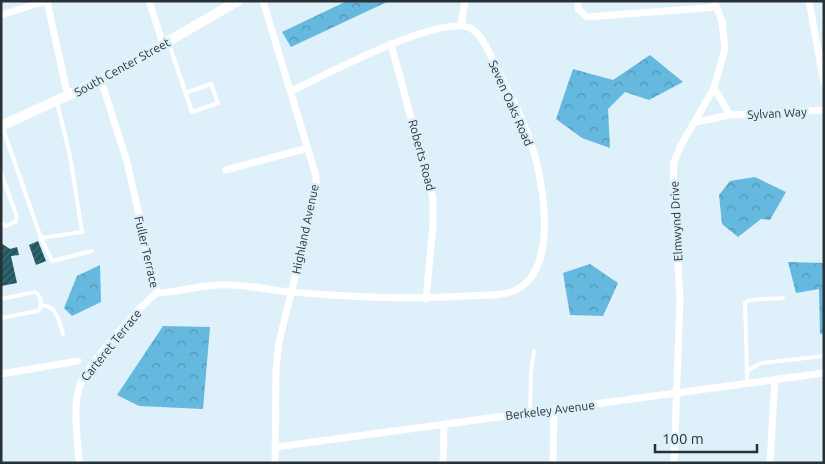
<svg xmlns="http://www.w3.org/2000/svg" width="825" height="464" font-family="Ubuntu,sans-serif">
  <style>
    .forest { fill: url(#forest-crowns) }
    .building { fill: url(#building-hatch) }
    .lines { fill: none; stroke-linecap: round; stroke-linejoin: round }
    .service { stroke: #fff; stroke-width: 4 }
    .minor { stroke: #fff; stroke-width: 7 }
    .secondary { stroke: #fff; stroke-width: 10 }
    .labels { text-anchor: middle; dominant-baseline: central; stroke-width: 5; stroke-linejoin: round; paint-order: stroke }
    .street-label { font-size: 12px; fill: #2a3135; stroke: #def0fa }
  </style>
  <defs>
    <pattern id="forest-crowns" width="20" height="18" patternUnits="userSpaceOnUse" patternTransform="scale(1.25)"><rect width="20" height="18" fill="#65b8de"/><path d="M2 6a3 3 0 1 1 6 0M12 15a3 3 0 1 1 6 0" fill="none" stroke="#5396b5"/></pattern>
    <pattern id="building-hatch" width="6" height="6" patternUnits="userSpaceOnUse" patternTransform="scale(1.25)"><rect width="6" height="6" fill="#215860"/><path d="M-1 1l2-2M0 6l6-6M5 7l2-2" fill="none" stroke="#416d74"/></pattern>
  </defs>
  <rect width="100%" height="100%" fill="#def0fa"/>
  <!-- forest -->
  <path class="forest" d="M347,1H389L291,47L282,32Z
    M650,55L683,82L649,100L625,92L608,109L610,148L582,138L556,119L573,69L613,80Z
    M755,177L786,192L770,220L761,219L738,237L722,224L719,195L730,181Z
    M788,262L824,263V333L820,334L819,289L796,293Z
    M590,264L618,283L603,316L570,315L563,273Z
    M100,265L101,302L72,316L64,308L77,276Z
    M163,326L210,327L203,409L139,406L117,395Z"/>
  <!-- building -->
  <path class="building" d="M38,241L46,261L36,265L29,245Z
    M1,243L10,249L17,247L19,255L11,256L17,283L1,286Z"/>
  <g class="lines">
    <!-- service -->
    <path class="service" d="M168,41L192,112L218,103L211,84L185,93
      M2,126L41,238L82,232L70,156L57,102
      M1,173L17,217L15,222L6,226L1,223
      M41,238L52,261L92,251
      M1,299L35,292C41,295 43,306 38,311L1,318
      M41,305C57,306 59,320 63,334
      M747,371L745,303L749,300L783,298
      M747,384V371L761,363L824,356
      M530,413L531,372L534,351"/>
    <!-- minor -->
    <path class="minor" d="M47,1L68,97
      M149,1L163,44
      M263,1L316,176V192L279,342L276,370L275,463
      M578,1V9L587,17L717,7
      M809,1L824,83
      M1,15L46,1
      M461,25L465,1
      M391,44L433,199V225L426,299
      M101,80L127,162L157,293
      M714,88L730,115
      M696,122L730,115L824,110
      M226,170L308,148
      M157,293C182,292 207,283 232,285C252,286 271,290 291,292C349,297 407,300 465,296C479,295 498,296 511,292C560,275 544,184 532,146C523,119 510,93 497,69C490,56 484,37 472,29C444,11 322,77 291,91
      M1,374L78,361
      M276,447L824,373
      M79,463C78,441 72,405 80,385C86,367 140,305 157,293
      M443,463L444,424
      M553,463L554,409
      M674,463L680,300L673,185L674,162L681,145L714,88L725,48L722,21L714,1
      M770,463L775,379"/>
    <!-- secondary -->
    <path class="secondary" d="M1,126L101,80L238,1"/>
  </g>
  <g class="labels">
    <!-- street labels -->
    <g class="street-label">
      <text transform="translate(122 67) rotate(-29)">South Center Street</text>
      <text transform="translate(511 103) rotate(66)">Seven Oaks Road</text>
      <text transform="translate(777 113) rotate(-3)">Sylvan Way</text>
      <text transform="translate(422 155) rotate(75)">Roberts Road</text>
      <text transform="translate(676 221) rotate(-93)">Elmwynd Drive</text>
      <text transform="translate(305 229) rotate(-78)">Highland Avenue</text>
      <text transform="translate(147 252) rotate(77)">Fuller Terrace</text>
      <text transform="translate(111 345) rotate(-51)">Carteret Terrace</text>
      <text transform="translate(550 410) rotate(-7)">Berkeley Avenue</text>
    </g>
  </g>
  <!-- border -->
  <rect width="825" height="464" fill="none" stroke="#2a3135" stroke-width="5"/>
  <!-- scale -->
  <path d="M655 444v8h102v-8" fill="none" stroke="#2a3135" stroke-width="2.5"/>
  <text x="662" y="444" font-size="15" fill="#2a3135" stroke="#def0fa" stroke-width="4" paint-order="stroke">100 m</text>
</svg>
